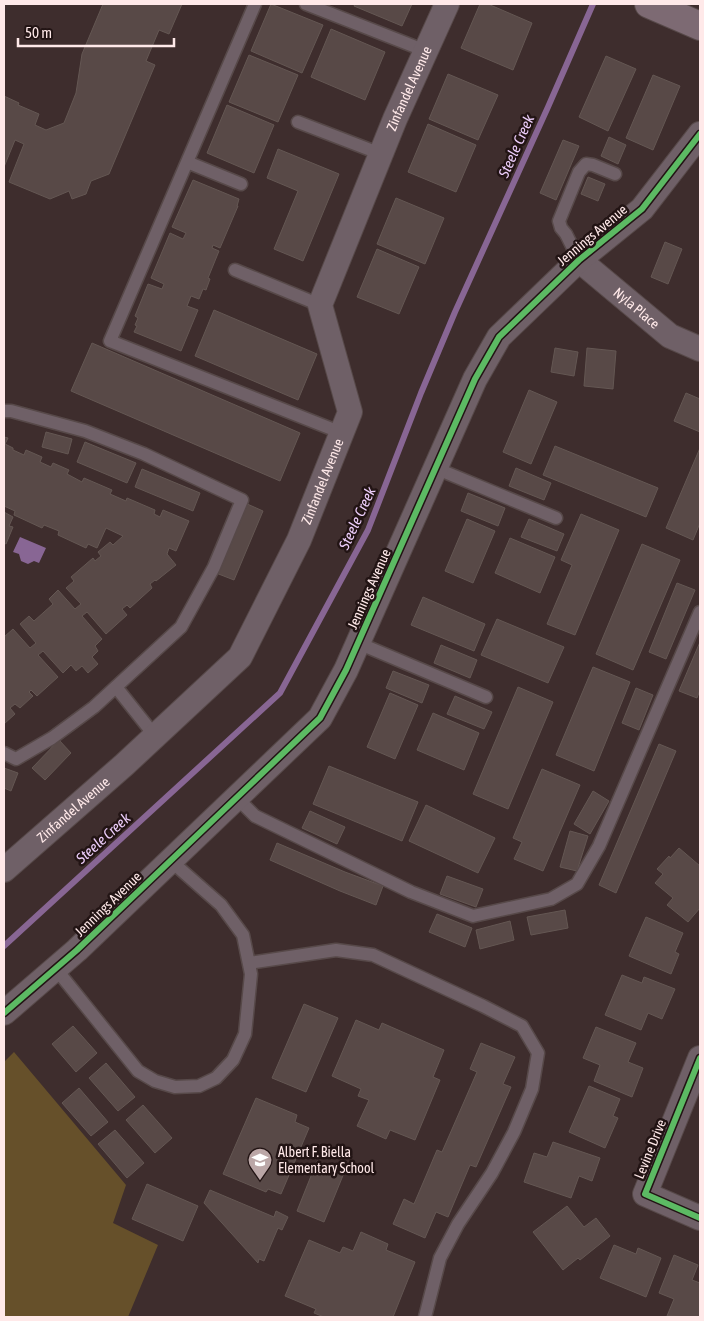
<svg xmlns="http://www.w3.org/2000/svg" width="704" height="1321" font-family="'Asap Condensed',sans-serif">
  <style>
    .green { fill: #66502a }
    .water { fill: #886694 }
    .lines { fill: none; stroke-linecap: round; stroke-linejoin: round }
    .stream { stroke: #886694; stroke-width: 6 }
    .building { fill: #584947; stroke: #645753 }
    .service-casing { stroke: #574949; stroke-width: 15 }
    .minor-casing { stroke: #574949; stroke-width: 26 }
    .secondary-casing { stroke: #574949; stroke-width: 30 }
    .service { stroke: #6f6067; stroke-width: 12 }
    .minor { stroke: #6f6067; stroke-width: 24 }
    .secondary { stroke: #7d6a73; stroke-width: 28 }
    .cycleway-casing { stroke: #221414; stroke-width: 9 }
    .cycleway { stroke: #5cba63; stroke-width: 6 }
    .labels { text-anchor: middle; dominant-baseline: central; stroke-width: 5; stroke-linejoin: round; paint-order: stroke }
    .street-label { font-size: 14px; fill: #ffe9e9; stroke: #221414 }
    .poi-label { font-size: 14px; fill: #ffe9e9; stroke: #221414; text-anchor: start }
    .water-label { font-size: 15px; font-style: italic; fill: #edcefb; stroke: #221414 }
  </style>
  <rect width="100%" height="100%" fill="#3e2d2d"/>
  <!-- green -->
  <path class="green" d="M14,1052L126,1185L113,1223L158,1245L128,1317H4V1062Z"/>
  <!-- water -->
  <path class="water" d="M20,537L46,548L39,563L34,561L28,564L21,561L19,554L13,552Z"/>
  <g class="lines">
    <!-- stream -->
    <path class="stream" d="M4,946L280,693L368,530L421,393L455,312L548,107L593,4"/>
  </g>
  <!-- building -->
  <path class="building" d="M103,4H182L169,34L159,30L146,61L155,65L109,174L91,181L86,194L72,199L69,191L50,199L9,182L24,144L15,140L4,167V96L19,103L18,105L39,114L35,125L46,130L64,123L76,93L82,54Z
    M271,4L323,25L302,73L251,51Z
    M355,4H412L402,26L354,6Z
    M480,4H488L532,23L513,70L461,48Z
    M331,29L385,52L365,100L311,77Z
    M249,55L298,75L278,122L229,102Z
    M606,56L636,69L608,131L579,117Z
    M448,74L498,95L478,140L429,119Z
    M653,75L680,86L653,150L626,138Z
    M227,105L274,125L254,173L207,153Z
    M428,124L476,145L456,192L408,172Z
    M609,137L626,145L618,164L601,156Z
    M563,140L579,146L556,200L540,193Z
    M278,149L339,174L303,261L274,249L298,191L267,178Z
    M588,177L605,184L598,201L581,194Z
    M193,180L239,199L237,206H238L220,248L213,245L212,248L219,251L208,278L210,279L206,290L203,289L199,299L191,296L187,306L198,310L181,351L134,332L137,326L135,325L138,318L135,316L148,284L162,289L164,284L151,278L170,233L183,239L186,233L172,227Z
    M396,198L444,218L425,264L377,244Z
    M665,242L682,249L668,284L651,277Z
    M377,249L419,267L399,314L357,297Z
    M214,310L317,354L298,400L195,356Z
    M92,343L300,433L280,481L71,391Z
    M555,348L578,352L574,376L551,372Z
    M587,348L616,351L613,389L584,386Z
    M529,390L557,402L531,464L503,452Z
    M686,393L700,399V432L674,421Z
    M46,432L72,439L68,454L42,447Z
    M4,437L8,438L5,444L13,448V450L24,455L26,450L42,457L40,462L51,467L53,463L69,470L67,474L82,482L84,478L112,490L110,494L126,501L127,498L155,510L154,514L160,517L163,510L189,521L176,551L169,548L167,554L176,565L156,581L155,580L150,584L152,588L130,608L127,605L122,609L127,615L106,634L87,612L82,616L102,639L95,646L98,651L92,657L98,664L88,673L82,666L76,671L71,665L63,673L43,651L38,655L58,677L37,696L31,690L29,692L33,696L20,708L15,704L10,708L15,714L4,724V637L13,629L30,648L36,643L20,624L29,616L34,621L53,604L49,599L58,590L75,609L81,604L66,588L74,581L71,577L93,558L95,561L101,556L98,552L110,542L113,545L123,536L106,528L97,548L88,544L86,548L58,535L59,531L44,525L42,528L14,515L15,511L4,506Z
    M85,442L136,463L127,483L77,462Z
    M555,446L658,488L646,517L543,475Z
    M700,448V523L693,540L666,528Z
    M516,468L551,483L544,500L509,486Z
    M142,469L200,493L193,511L135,487Z
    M468,493L505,508L498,526L461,511Z
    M245,503L263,511L234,580L216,573Z
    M4,512L13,517L9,526L13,527L6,544L4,543Z
    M581,514L619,530L575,635L547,624L572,565L561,560Z
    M467,519L495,531L473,583L445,571Z
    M529,519L564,534L557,551L521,537Z
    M510,538L555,557L540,593L495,573Z
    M642,544L680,560L633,670L596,654Z
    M677,583L695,590L666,659L649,652Z
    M423,597L485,624L474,651L411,625Z
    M497,619L564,647L548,683L481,655Z
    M700,642V690L697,698L679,691Z
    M441,645L477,660L470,678L434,663Z
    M593,667L630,682L594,771L556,755Z
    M393,671L429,685L422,703L386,688Z
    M518,687L553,702L508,809L473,794Z
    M636,688L653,695L639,730L622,723Z
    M390,693L418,705L395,759L367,747Z
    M455,696L492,712L484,729L447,714Z
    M433,713L479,733L464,770L417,750Z
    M59,740L71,753L45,780L32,768Z
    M659,744L676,751L616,893L599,885Z
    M329,766L418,802L402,841L313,804Z
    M4,768L18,773L11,791L4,788Z
    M542,769L580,785L543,871L514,859L522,842L513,838Z
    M593,791L609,801L590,834L574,824Z
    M426,805L495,838L478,873L409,841Z
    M310,811L345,827L337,844L302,828Z
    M570,831L588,836L577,871L560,867Z
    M277,843L345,872L383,886L376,905L340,891L270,860Z
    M679,848L700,866V908L688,922L667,905L673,898L655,883L663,874L657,869L669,856L670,858Z
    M447,876L483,889L476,907L440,894Z
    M565,910L568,928L531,935L527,917Z
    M437,914L472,928L465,947L429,932Z
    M646,917L683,933L675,952L679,954L671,974L629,956Z
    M510,921L514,940L480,949L476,930Z
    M622,975L642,983L644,977L675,989L662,1019L648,1013L641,1030L605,1015Z
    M304,1004L338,1018L306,1092L272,1078Z
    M356,1020L379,1030L382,1023L444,1050L433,1077L440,1080L415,1140L390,1130L386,1139L357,1126L369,1100L358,1096L361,1089L332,1076Z
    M73,1026L97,1053L76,1072L52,1044Z
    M596,1027L636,1043L628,1062L643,1068L632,1097L594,1081L600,1065L583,1058Z
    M481,1043L515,1057L503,1084L511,1087L476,1167L470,1165L448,1217L436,1212L425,1238L393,1224L404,1199L414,1204L437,1150L442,1152L477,1072L470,1069Z
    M106,1063L135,1097L118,1111L89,1078Z
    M589,1086L620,1099L613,1116L618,1118L605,1148L569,1132Z
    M79,1088L108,1122L91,1136L62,1103Z
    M256,1098L297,1115L295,1122L309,1128L281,1194L268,1189L266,1192L223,1174Z
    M143,1105L172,1138L155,1153L126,1120Z
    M115,1130L144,1163L127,1178L98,1144Z
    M553,1142L600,1158L592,1181L579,1176L571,1198L524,1182L534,1153L547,1157Z
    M317,1161L344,1173L324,1222L297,1211Z
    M147,1184L198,1206L183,1241L132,1219Z
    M210,1190L274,1217L276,1211L288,1217L282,1230L278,1228L264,1261L259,1259L258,1263L204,1203Z
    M567,1206L584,1227L596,1218L610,1236L580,1260L578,1258L563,1270L533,1232Z
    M361,1232L388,1244L386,1250L415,1262L393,1317H324L314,1313L316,1309L285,1296L309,1240L340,1253L343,1247L353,1251Z
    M614,1245L636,1254L638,1248L661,1258L646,1297L600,1278Z
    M674,1255L698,1265L692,1280L700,1283V1317L667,1316L674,1299L659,1293Z"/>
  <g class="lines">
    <defs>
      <path id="service" d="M255,4L110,341L342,433
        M306,4L426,51
        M298,122L381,154
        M187,162L241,184
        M579,260L566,234L561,228L559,221L579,172L586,164L593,165L615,174
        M235,270L320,305
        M4,411H11L85,431L144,454L242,500L214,567L181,627L94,707L52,738L16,759L4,753
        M435,468L556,518
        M358,643L486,697
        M116,687L155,736
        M237,798L255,816L411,892L473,916L551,899L577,884L599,846L700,612
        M249,963L336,950L373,955L483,1006L522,1026L538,1053L532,1089L514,1132L492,1173L458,1224L440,1258L425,1317
        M56,969L138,1071L155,1081L175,1087L199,1086L216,1078L233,1060L245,1034L251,974L243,935L221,905L171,861"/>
      <g id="minor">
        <path id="s1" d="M579,260L670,336L700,349"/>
        <path id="s2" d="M4,870L124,765L240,657L299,540L350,412L320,305L395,119L447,4"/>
        <path d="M4,1013L77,950L320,718L346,670L475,379L499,337L579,260L642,209L700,134"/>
        <path d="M700,1058L645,1194L700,1218"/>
      </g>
      <path id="secondary" d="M649,4L700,26"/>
    </defs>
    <!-- service casing -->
    <use href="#service" class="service-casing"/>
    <!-- minor casing -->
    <use href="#minor" class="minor-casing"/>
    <!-- secondary casing -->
    <use href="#secondary" class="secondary-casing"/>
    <!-- service -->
    <use href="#service" class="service"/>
    <!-- minor -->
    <use href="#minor" class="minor"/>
    <!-- secondary -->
    <use href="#secondary" class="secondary"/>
    <defs>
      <path id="cycleway" d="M4,1013L77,950L320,718L346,670L475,379L499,337L579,260L642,209L700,134
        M700,1058L645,1194L700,1218"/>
    </defs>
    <!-- cycleway casing -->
    <use href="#cycleway" class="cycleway-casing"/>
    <!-- cycleway -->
    <use href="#cycleway" class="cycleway"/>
  </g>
  <!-- icons -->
  <defs>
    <symbol id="school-pin" viewBox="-11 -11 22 30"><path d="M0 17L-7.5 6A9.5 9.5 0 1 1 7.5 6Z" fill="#bba7a7" stroke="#221414"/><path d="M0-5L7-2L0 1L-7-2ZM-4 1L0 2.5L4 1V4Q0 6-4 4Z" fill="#fff"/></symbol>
  </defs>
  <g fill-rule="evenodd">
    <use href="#school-pin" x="246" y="1146" width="28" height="38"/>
  </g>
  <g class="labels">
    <!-- street labels -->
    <g class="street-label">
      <text stroke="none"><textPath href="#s2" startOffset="932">Zinfandel Avenue</textPath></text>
      <text transform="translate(592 235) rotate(-40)">Jennings Avenue</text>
      <text stroke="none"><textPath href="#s1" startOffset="75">Nyla Place</textPath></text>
      <text stroke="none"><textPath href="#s2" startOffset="512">Zinfandel Avenue</textPath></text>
      <text transform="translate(369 589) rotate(-66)">Jennings Avenue</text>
      <text stroke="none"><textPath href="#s2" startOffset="92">Zinfandel Avenue</textPath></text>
      <text transform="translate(108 904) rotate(-44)">Jennings Avenue</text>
      <text transform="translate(650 1149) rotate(-68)">Levine Drive</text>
    </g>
    <!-- poi labels -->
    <g class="poi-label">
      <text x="278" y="1152">Albert F. Biella<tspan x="278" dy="16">Elementary School</tspan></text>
    </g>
    <!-- water labels -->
    <g class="water-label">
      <text transform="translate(516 146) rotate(-66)">Steele Creek</text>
      <text transform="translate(357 518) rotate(-65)">Steele Creek</text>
      <text transform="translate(103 838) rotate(-42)">Steele Creek</text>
    </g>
  </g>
  <!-- border -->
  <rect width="704" height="1321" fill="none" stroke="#ffe9e9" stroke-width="10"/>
  <!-- scale -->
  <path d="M18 38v8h156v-8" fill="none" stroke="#ffe9e9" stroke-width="2.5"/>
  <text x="25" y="38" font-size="15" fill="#ffe9e9" stroke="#221414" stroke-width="4" paint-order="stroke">50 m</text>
</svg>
